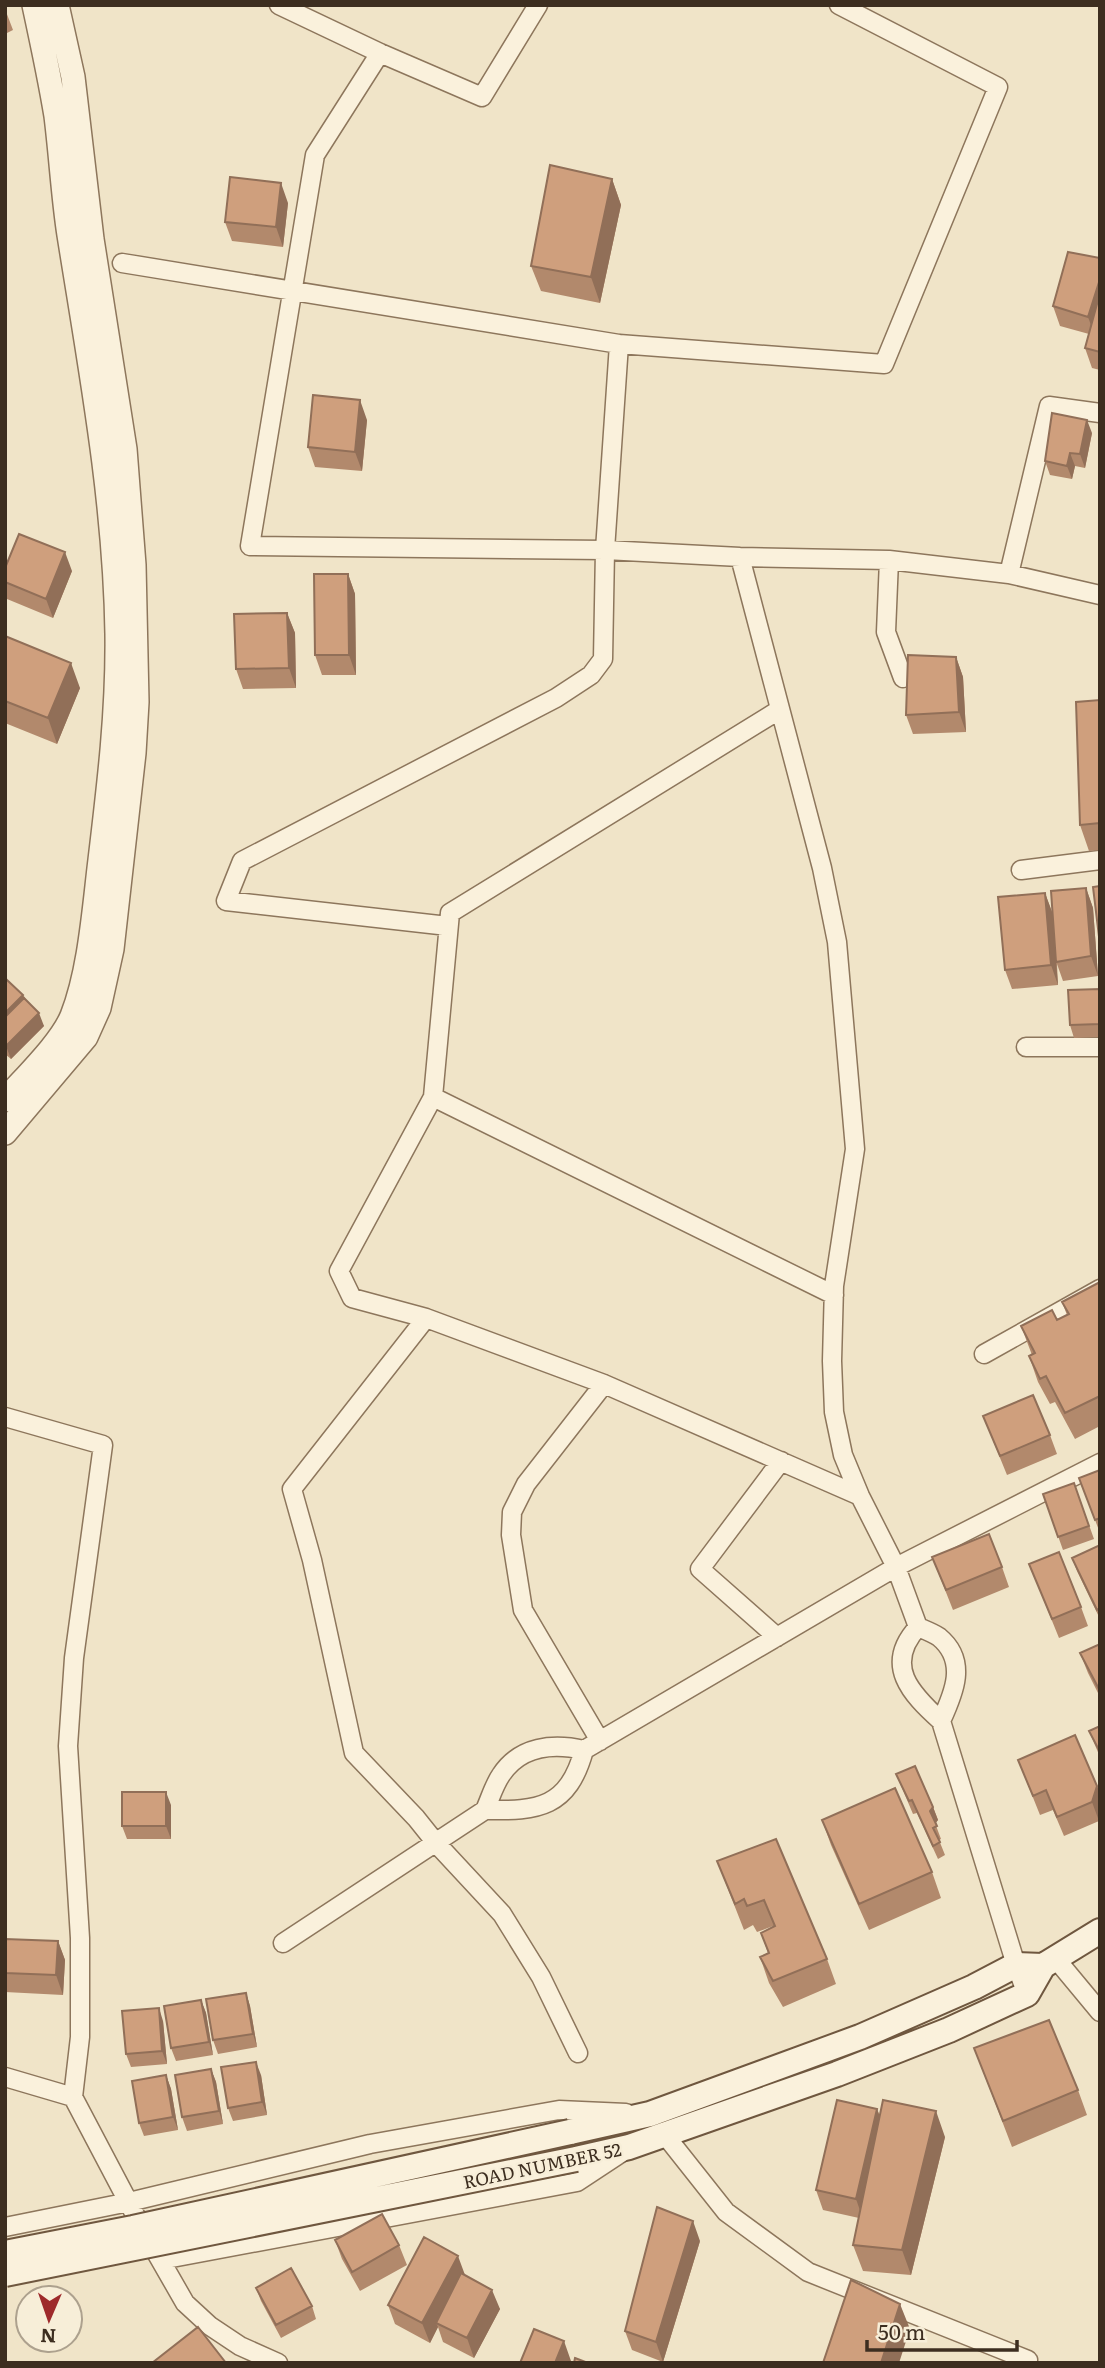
<svg xmlns="http://www.w3.org/2000/svg" width="1105" height="2368" font-family="Literata,serif">
  <style>
    .lines { fill: none; stroke-linecap: round; stroke-linejoin: round }
    .minor-casing { stroke: #8d765c; stroke-width: 21 }
    .tertiary-casing { stroke: #8d765c; stroke-width: 26 }
    .secondary-casing { stroke: #6f573f; stroke-width: 28 }
    .minor { stroke: #faf1dc; stroke-width: 18 }
    .tertiary { stroke: #faf1dc; stroke-width: 23 }
    .secondary { stroke: #faf1dc; stroke-width: 24 }
    .secondary-bridge-casing { stroke: #6f573f; stroke-width: 28; stroke-linecap: butt }
    .secondary-bridge { stroke: #faf1dc; stroke-width: 24 }
    .wall { fill: #b2896c }
    .shaded-wall { fill: #916f58 }
    .building { fill: #cf9f7d; stroke: #916f58; stroke-width: 2 }
    .labels { text-anchor: middle; dominant-baseline: central; stroke-width: 5; stroke-linejoin: round; paint-order: stroke }
    .street-label { font-size: 18px; fill: #3d2e20; stroke: #f7eed8 }
  </style>
  <rect width="100%" height="100%" fill="#f0e4c8"/>
  <g class="lines">
    <defs>
      <path id="minor" d="M279,5L380,53L315,155L250,546L605,550L740,557L889,560L1009,574L1100,595
        M380,53L482,97L538,5
        M122,263L619,344L884,364L998,87L839,5
        M740,557L822,868L837,942L855,1149L834,1286L832,1361L834,1412L843,1455L860,1496L896,1567L918,1627C925,1630 933,1633 939,1637C968,1661 954,1693 941,1721
        M889,560L886,632L903,678
        M1009,574L1049,406L1100,413
        M779,710L450,913L433,1097L339,1271L352,1298L426,1318L604,1384L860,1496
        M1021,870L1100,860
        M448,926L226,901L242,861L556,698L591,675L603,659L605,550L619,344
        M1026,1047H1100
        M433,1097L834,1295
        M426,1318L292,1489L312,1560L354,1753L416,1818L436,1843L502,1914L541,1977L578,2053
        M984,1354L1100,1289
        M5,1417L103,1445L74,1658L68,1746L80,1938V2037L73,2097L142,2228L185,2303L210,2326L240,2346L278,2363
        M918,1627C883,1665 911,1694 941,1721L1016,1965L1027,1994
        M777,1637L700,1569L781,1461
        M600,1741L523,1610L511,1535L512,1512L526,1484L604,1384
        M485,1810C539,1811 568,1808 584,1750
        M283,1943L485,1810C490,1799 494,1785 501,1775C520,1746 553,1743 584,1750L896,1567L1100,1463
        M1056,1959L1100,2012
        M5,2077L73,2097
        M665,2135L726,2212L808,2272L1028,2360
        M5,2227L129,2202L370,2144L559,2110L626,2113
        M161,2260L577,2182L621,2153"/>
      <path id="tertiary" d="M5,1100C25,1077 61,1043 72,1016C90,970 94,909 100,860C109,785 118,710 117,634C115,500 90,367 69,235C63,196 61,156 56,116C50,79 42,42 34,5
        M5,1133L86,1037L99,1008L112,949L134,753L137,702L134,565L125,449L92,239L73,77L57,5"/>
      <path id="secondary" d="M570,2132L650,2114L860,2037L974,1987L1016,1965L1043,1966L1100,1931
        M576,2159L629,2147L837,2074L949,2030L1027,1994L1043,1966"/>
    </defs>
    <!-- minor casing -->
    <use href="#minor" class="minor-casing"/>
    <!-- tertiary casing -->
    <use href="#tertiary" class="tertiary-casing"/>
    <!-- secondary casing -->
    <use href="#secondary" class="secondary-casing"/>
    <!-- minor -->
    <use href="#minor" class="minor"/>
    <!-- tertiary -->
    <use href="#tertiary" class="tertiary"/>
    <!-- secondary -->
    <use href="#secondary" class="secondary"/>
    <defs>
      <path id="secondary-bridge" d="M5,2253L133,2228L570,2132
        M5,2274L576,2159"/>
    </defs>
    <!-- secondary-bridge casing -->
    <use href="#secondary-bridge" class="secondary-bridge-casing"/>
    <!-- secondary-bridge -->
    <use href="#secondary-bridge" class="secondary-bridge"/>
  </g>
  <!-- wall -->
  <path class="wall" d="M5,9L13,30L5,34Z
    M612,179L621,205L600,303L541,291L531,266Z
    M288,203L283,247L232,241L225,222Z
    M1100,258V370L1092,368L1085,348L1089,334L1060,326L1053,306Z
    M367,420L362,471L315,467L308,447Z
    M1092,433L1085,468L1075,466L1072,479L1050,475L1045,461Z
    M5,568L72,571L53,618L7,599L5,594Z
    M348,574L355,594L356,675H322L315,655Z
    M287,613L295,633L296,688L243,689L236,669Z
    M5,636L80,688L57,744L5,723Z
    M956,657L963,677L966,732L913,734L906,715Z
    M1100,700V850L1089,851L1080,825Z
    M1086,888L1093,908L1098,976L1063,981L1057,964L1058,985L1012,989L1005,970L1045,893L1052,912L1055,942Z
    M5,978L6,981L23,995L44,1026L11,1059L5,1054Z
    M1100,989V1037L1074,1038L1070,1025Z
    M1100,1282V1426L1075,1439L1055,1402L1050,1404L1038,1382L1029,1356L1032,1355L1021,1326L1057,1320L1067,1315L1062,1302Z
    M983,1416L1050,1435L1057,1454L1007,1475Z
    M1100,1470V1533L1079,1478Z
    M1074,1483L1094,1539L1063,1550L1043,1494Z
    M1100,1545V1619L1077,1571L1072,1558Z
    M932,1557L1002,1567L1009,1587L953,1610Z
    M1029,1564L1081,1607L1088,1626L1059,1638Z
    M1100,1644V1697L1088,1673L1080,1653Z
    M1100,1726V1757L1089,1731Z
    M1018,1760L1097,1786L1100,1793L1099,1821L1064,1836L1053,1810L1040,1815Z
    M896,1774L933,1807L938,1820L935,1823L941,1839L939,1840L945,1855L938,1859L917,1813L913,1814Z
    M171,1805V1839H127L122,1826Z
    M822,1820L932,1872L941,1898L869,1930L831,1845Z
    M776,1839L827,1959L836,1984L783,2007L769,1983L760,1957L768,1953L761,1933L774,1927L773,1926L757,1932L753,1925L744,1930L717,1861Z
    M5,1939L58,1941L65,1960L63,1995L5,1992Z
    M246,1993L250,2006L257,2047L218,2054L213,2040Z
    M201,2000L206,2013L213,2055L176,2061L171,2048Z
    M163,2021L167,2064L131,2067L126,2054Z
    M974,2048L1078,2090L1087,2115L1012,2147Z
    M211,2069L216,2082L223,2124L187,2131L182,2117Z
    M166,2075L171,2089L178,2130L144,2136L139,2123Z
    M261,2075L267,2115L233,2121L228,2108Z
    M877,2109L880,2116L945,2137L911,2275L863,2271L853,2245L859,2218L823,2210L816,2190Z
    M335,2240L399,2245L407,2265L360,2291L342,2259Z
    M700,2241L663,2362L632,2350L625,2331Z
    M465,2275L500,2309L474,2358L443,2342L438,2327L430,2343L395,2324L388,2305Z
    M256,2288L312,2306L316,2319L281,2338L261,2301Z"/>
  <!-- shaded-wall -->
  <path class="shaded-wall" d="M612,179L621,205L600,303L591,277Z
    M281,183L288,203L283,247L276,227Z
    M1100,279V321L1095,336L1088,317Z
    M360,400L367,420L362,471L355,452Z
    M1087,420L1092,433L1085,468L1080,454Z
    M1070,453L1075,466L1072,479L1067,466Z
    M65,552L72,571L53,618L46,599Z
    M348,574L355,594L356,675L349,655Z
    M287,613L295,633L296,688L289,668Z
    M956,657L963,677L966,732L959,712Z
    M71,663L80,688L57,744L48,718Z
    M1086,888L1093,908L1098,976L1091,956Z
    M1045,893L1052,912L1058,985L1051,965Z
    M23,995L28,1008L5,1031V1013Z
    M39,1013L44,1026L11,1059L6,1046Z
    M1097,1786L1100,1793L1099,1821L1092,1802Z
    M166,1792L171,1805V1839L166,1826Z
    M933,1807L938,1820L935,1824L930,1811Z
    M58,1941L65,1960L63,1995L56,1975Z
    M246,1993L250,2006L257,2047L253,2034Z
    M201,2000L206,2013L213,2055L209,2042Z
    M159,2008L163,2021L167,2064L162,2051Z
    M256,2062L261,2075L267,2115L262,2102Z
    M211,2069L216,2082L223,2124L219,2111Z
    M166,2075L171,2089L178,2130L173,2117Z
    M877,2109L884,2129L863,2219L856,2199Z
    M936,2111L945,2137L911,2275L902,2250Z
    M693,2221L700,2241L663,2362L656,2342Z
    M458,2256L465,2275L436,2323L438,2327L430,2343L422,2323Z
    M492,2290L500,2309L474,2358L467,2338Z
    M900,2304L910,2329L899,2363H881Z
    M564,2341L571,2361L570,2363H555Z"/>
  <!-- building -->
  <path class="building" d="M550,165L612,179L591,277L531,266Z
    M230,177L281,183L276,227L225,222Z
    M1068,252L1100,258V279L1088,317L1053,306Z
    M1100,293V352L1085,348Z
    M313,395L360,400L355,452L308,447Z
    M1052,413L1087,420L1080,454L1070,453L1067,466L1045,461Z
    M19,534L65,552L46,599L5,582V568Z
    M314,574H348L349,655H315Z
    M287,613L289,668L236,669L234,614Z
    M5,636L71,663L48,718L5,701Z
    M908,655L956,657L959,712L906,715Z
    M1100,700V823L1080,825L1076,702Z
    M1100,886V945L1093,887Z
    M1086,888L1091,956L1056,962L1051,891Z
    M1045,893L1051,965L1005,970L998,897Z
    M7,980L23,995L5,1013V982Z
    M1100,989V1024L1070,1025L1068,990Z
    M24,998L39,1013L6,1046L5,1017Z
    M1100,1282V1396L1065,1413L1046,1376L1040,1379L1029,1356L1035,1353L1021,1326L1052,1310L1057,1320L1069,1314L1062,1302Z
    M1033,1395L1050,1435L1000,1456L983,1416Z
    M1100,1470V1518L1095,1520L1079,1478Z
    M1074,1483L1089,1526L1058,1537L1043,1494Z
    M989,1534L1002,1567L946,1590L932,1557Z
    M1100,1545V1608L1097,1610L1072,1558Z
    M1059,1552L1081,1607L1052,1619L1029,1564Z
    M1100,1644V1691L1080,1653Z
    M1100,1726V1752L1089,1731Z
    M1075,1735L1097,1786L1092,1802L1057,1817L1046,1790L1033,1796L1018,1760Z
    M915,1766L933,1807L930,1811L937,1826L933,1828L940,1842L933,1846L912,1800L909,1801L896,1774Z
    M895,1788L932,1872L859,1904L822,1820Z
    M122,1792H166V1826H122Z
    M776,1839L827,1959L773,1981L760,1957L769,1953L761,1933L775,1926L764,1900L747,1906L744,1899L735,1904L717,1861Z
    M5,1939L58,1941L56,1975L5,1973Z
    M246,1993L253,2034L213,2040L206,1999Z
    M201,2000L209,2042L171,2048L164,2006Z
    M159,2008L162,2051L126,2054L122,2011Z
    M1049,2020L1078,2090L1003,2121L974,2048Z
    M256,2062L262,2102L228,2108L221,2067Z
    M211,2069L219,2111L182,2117L175,2075Z
    M166,2075L173,2117L139,2123L132,2081Z
    M837,2100L877,2109L856,2199L816,2190Z
    M883,2100L936,2111L902,2250L853,2245Z
    M657,2207L693,2221L656,2342L625,2331Z
    M382,2214L399,2245L352,2272L335,2240Z
    M424,2237L458,2256L422,2323L388,2305Z
    M291,2268L312,2306L276,2325L256,2288Z
    M461,2273L492,2290L467,2338L436,2323Z
    M851,2280L900,2304L881,2363H823Z
    M198,2327L226,2363H152Z
    M534,2329L564,2341L555,2363H520Z
    M575,2358L588,2363H574Z"/>
  <g class="labels">
    <!-- street labels -->
    <g class="street-label">
      <text transform="translate(542 2165) rotate(-12)">ROAD NUMBER 52</text>
    </g>
  </g>
  <!-- border -->
  <rect width="1105" height="2368" fill="none" stroke="#3d2e20" stroke-width="14"/>
  <!-- north arrow -->
  <g transform="translate(49 2319) rotate(182)"><circle r="33" fill="#f7eed8" stroke="#ada18e" stroke-width="2"/>
  <path d="M0-5L12 26L0 18L-12 26Z" fill="#9e2a2b"/>
  <text y="-10" font-size="19" font-weight="bold" text-anchor="middle" fill="#3d2e20">N</text>
  </g>
  <!-- scale -->
  <path d="M867 2340v10h150v-10" fill="none" stroke="#3d2e20" stroke-width="3.5"/>
  <text x="878" y="2340" font-size="21" fill="#3d2e20" stroke="#f7eed8" stroke-width="5" paint-order="stroke">50 m</text>
</svg>
